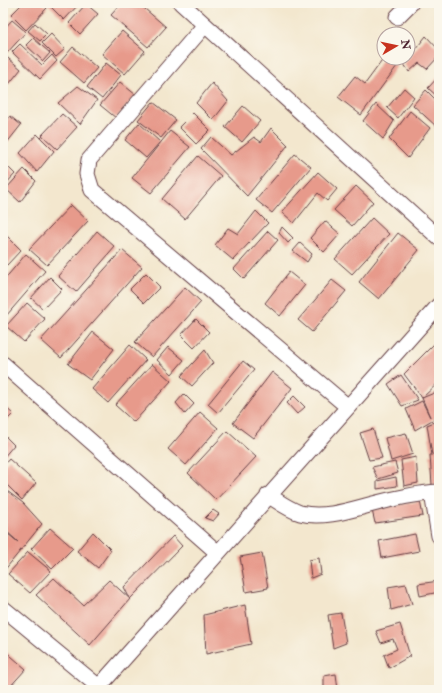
<svg xmlns="http://www.w3.org/2000/svg" width="442" height="693" font-family="'IM FELL Double Pica',serif">
  <style>
    .building { fill: #e79a8b }
    .lines { fill: none; stroke-linecap: round; stroke-linejoin: round }
    .street-casing { stroke: #633d43; stroke-width: 17 }
    .street { stroke: #fff; stroke-width: 15 }
  </style>
  <rect width="100%" height="100%" fill="#fbf7ec"/>
  <filter id="ink" filterUnits="userSpaceOnUse"><feTurbulence type="fractalNoise" baseFrequency=".025" numOctaves="2"/><feDisplacementMap in="SourceGraphic" scale="8" xChannelSelector="R" yChannelSelector="G"/><feConvolveMatrix kernelMatrix="1 2 1 2 8 2 1 2 1" color-interpolation-filters="sRGB"/></filter>
  <filter id="wash" filterUnits="userSpaceOnUse"><feTurbulence type="fractalNoise" baseFrequency=".012" numOctaves="4" result="noise"/><feDisplacementMap in="SourceGraphic" scale="16" xChannelSelector="R" yChannelSelector="G"/><feGaussianBlur stdDeviation="0.9" result="paint"/><feColorMatrix in="noise" values="0 0 0 0 0 0 0 0 0 0 0 0 0 0 0 0 0 1.4 0 .05"/><feComposite in="paint" operator="in"/></filter>
  <g filter="url(#wash)">
    <rect width="100%" height="100%" fill="#f3e7ce"/>
    <g id="blocks">
      <!-- building -->
      <path class="building" d="M23,3H43L47,8L26,30L11,15Z
        M47,3H80L64,20Z
        M122,3H138L166,27L148,47L111,15Z
        M86,4L98,14L80,34L69,23Z
        M12,20L26,32L7,53L3,49V30Z
        M35,23L47,34L40,41L28,31Z
        M122,31L145,51L125,74L102,54Z
        M51,34L65,49L56,57L42,43Z
        M426,36L439,50V56L427,69L419,63L409,72L404,64Z
        M33,38L50,53L43,61L26,45Z
        M20,44L42,65L52,55L57,61L40,79L12,52Z
        M73,47L97,68L84,83L60,62Z
        M3,54L21,69L9,84L3,79Z
        M384,58L397,66L361,115L338,97L355,76L365,84Z
        M106,63L121,75L102,99L87,87Z
        M439,76V98L428,88Z
        M120,82L136,95L116,118L100,105Z
        M212,83L228,101L213,120L196,103Z
        M78,86L97,100L80,124L58,103Z
        M404,88L414,97L398,118L387,108Z
        M426,90L439,103V123L437,127L413,105Z
        M153,102L176,120L161,138L138,120Z
        M376,104L394,121L383,139L363,121Z
        M243,106L260,121L242,142L225,127Z
        M410,111L430,128L408,158L389,139Z
        M193,113L210,130L196,144L179,127Z
        M62,114L77,127L57,149L42,135Z
        M10,116L21,125L6,144L3,141V126Z
        M139,123L160,142L146,158L125,140Z
        M271,128L288,145L247,196L201,149L211,137L231,155L254,137L261,142Z
        M170,131L190,147L151,193L132,178Z
        M37,134L54,151L37,172L20,153Z
        M295,154L311,167L272,213L256,200Z
        M198,156L221,176L185,219L162,199Z
        M3,162L15,174L3,187Z
        M24,169L36,181L20,202L6,189Z
        M318,172L337,189L327,201L318,193L294,223L282,212Z
        M356,186L373,202L352,226L334,210Z
        M71,205L88,221L47,265L29,249Z
        M256,211L268,223L233,260L215,245L228,228L238,234Z
        M372,218L389,234L352,274L335,259Z
        M325,221L340,234L324,252L310,238Z
        M282,227L293,238L288,243L279,233Z
        M97,231L115,247L76,292L58,276Z
        M268,231L278,240L244,279L234,269Z
        M3,232L21,250L7,265L3,262Z
        M398,233L419,250L379,299L359,282Z
        M300,243L312,254L307,262L293,251Z
        M122,250L142,267L61,358L41,340Z
        M26,254L45,271L6,316L3,313V281Z
        M289,272L305,285L280,316L265,303Z
        M146,273L160,287L144,303L130,289Z
        M50,277L62,289L43,309L31,298Z
        M332,280L346,291L312,332L298,320Z
        M185,287L201,302L152,357L135,342Z
        M27,303L45,319L24,342L6,326Z
        M196,319L209,332L194,348L181,335Z
        M93,332L114,349L90,380L68,364Z
        M439,339V382L422,398L404,374Z
        M130,345L146,360L108,403L92,389Z
        M168,347L184,360L172,374L157,360Z
        M205,350L213,363L192,386L181,376Z
        M243,361L254,370L218,413L208,404Z
        M152,364L171,381L134,422L115,405Z
        M272,372L292,388L253,438L233,423Z
        M401,375L418,400L402,406L388,384Z
        M439,391V416L415,430L406,409L422,401L430,417L422,398Z
        M184,394L194,404L185,414L176,403Z
        M294,396L305,407L297,414L287,403Z
        M3,405L13,414L3,424Z
        M200,412L218,428L186,465L168,449Z
        M439,420V452L433,454L439,453V484L432,485L430,455H432L427,425Z
        M373,429L382,458L369,460L360,433Z
        M227,431L256,457L216,500L188,473Z
        M406,433L413,454L391,461L385,438Z
        M3,434L14,445L3,458Z
        M416,457L418,483L404,486L401,460Z
        M9,459L36,483L22,500L3,481V466Z
        M395,462L398,473L378,479L372,467Z
        M396,477L397,486L377,489V481Z
        M3,488L23,503L42,524L3,572V530L18,542L3,528Z
        M420,501L423,516L375,523L372,510Z
        M213,510L219,514L213,521L205,518Z
        M50,528L73,548L52,569L31,549Z
        M93,532L111,550L98,568L77,551Z
        M415,534L419,551L382,558L379,541Z
        M173,536L182,546L130,599L90,645L36,595L54,578L83,605L109,580L130,599L124,587Z
        M28,552L51,571L30,593L8,574Z
        M262,553L268,588L246,592L240,557Z
        M319,558L321,574L311,578L309,560Z
        M439,581V592L420,596L418,584Z
        M406,584L412,604L391,610L388,587Z
        M245,605L251,644L206,654L204,615Z
        M341,613L346,643L333,648L328,615Z
        M400,624L410,656L389,668L384,655L397,649L393,639L381,643L376,631Z
        M4,650L26,669L7,690H3V652Z
        M336,674L338,690H324V676Z"/>
    </g>
  </g>
  <g filter="url(#ink)">
    <use href="#blocks" fill-opacity="0" stroke="#633d43" stroke-width="1"/>
    <g class="lines">
      <defs>
        <path id="street" d="M181,3L439,238
          M397,17L411,3
          M205,25L89,160L87,174L92,190L348,407
          M3,364L218,553
          M432,493L439,536
          M268,495C279,502 288,509 300,513C324,519 350,510 373,504C391,499 420,493 439,492
          M3,608L99,687
          M96,690L439,305"/>
      </defs>
      <!-- street casing -->
      <use href="#street" class="street-casing"/>
      <!-- street -->
      <use href="#street" class="street"/>
    </g>
  </g>
  <!-- margin -->
  <rect width="442" height="693" fill="none" stroke="#fbf7ec" stroke-width="16"/>
  <!-- north arrow -->
  <g transform="translate(396 46) rotate(81)"><circle r="19" fill="#fbf7ec" stroke="#b4a19f"/>
  <path d="M0-3L7 15L0 10L-7 15Z" fill="#c8321e"/>
  <text y="-6" font-size="11" font-weight="bold" text-anchor="middle" fill="#4a1f2b">N</text>
  </g>
</svg>
